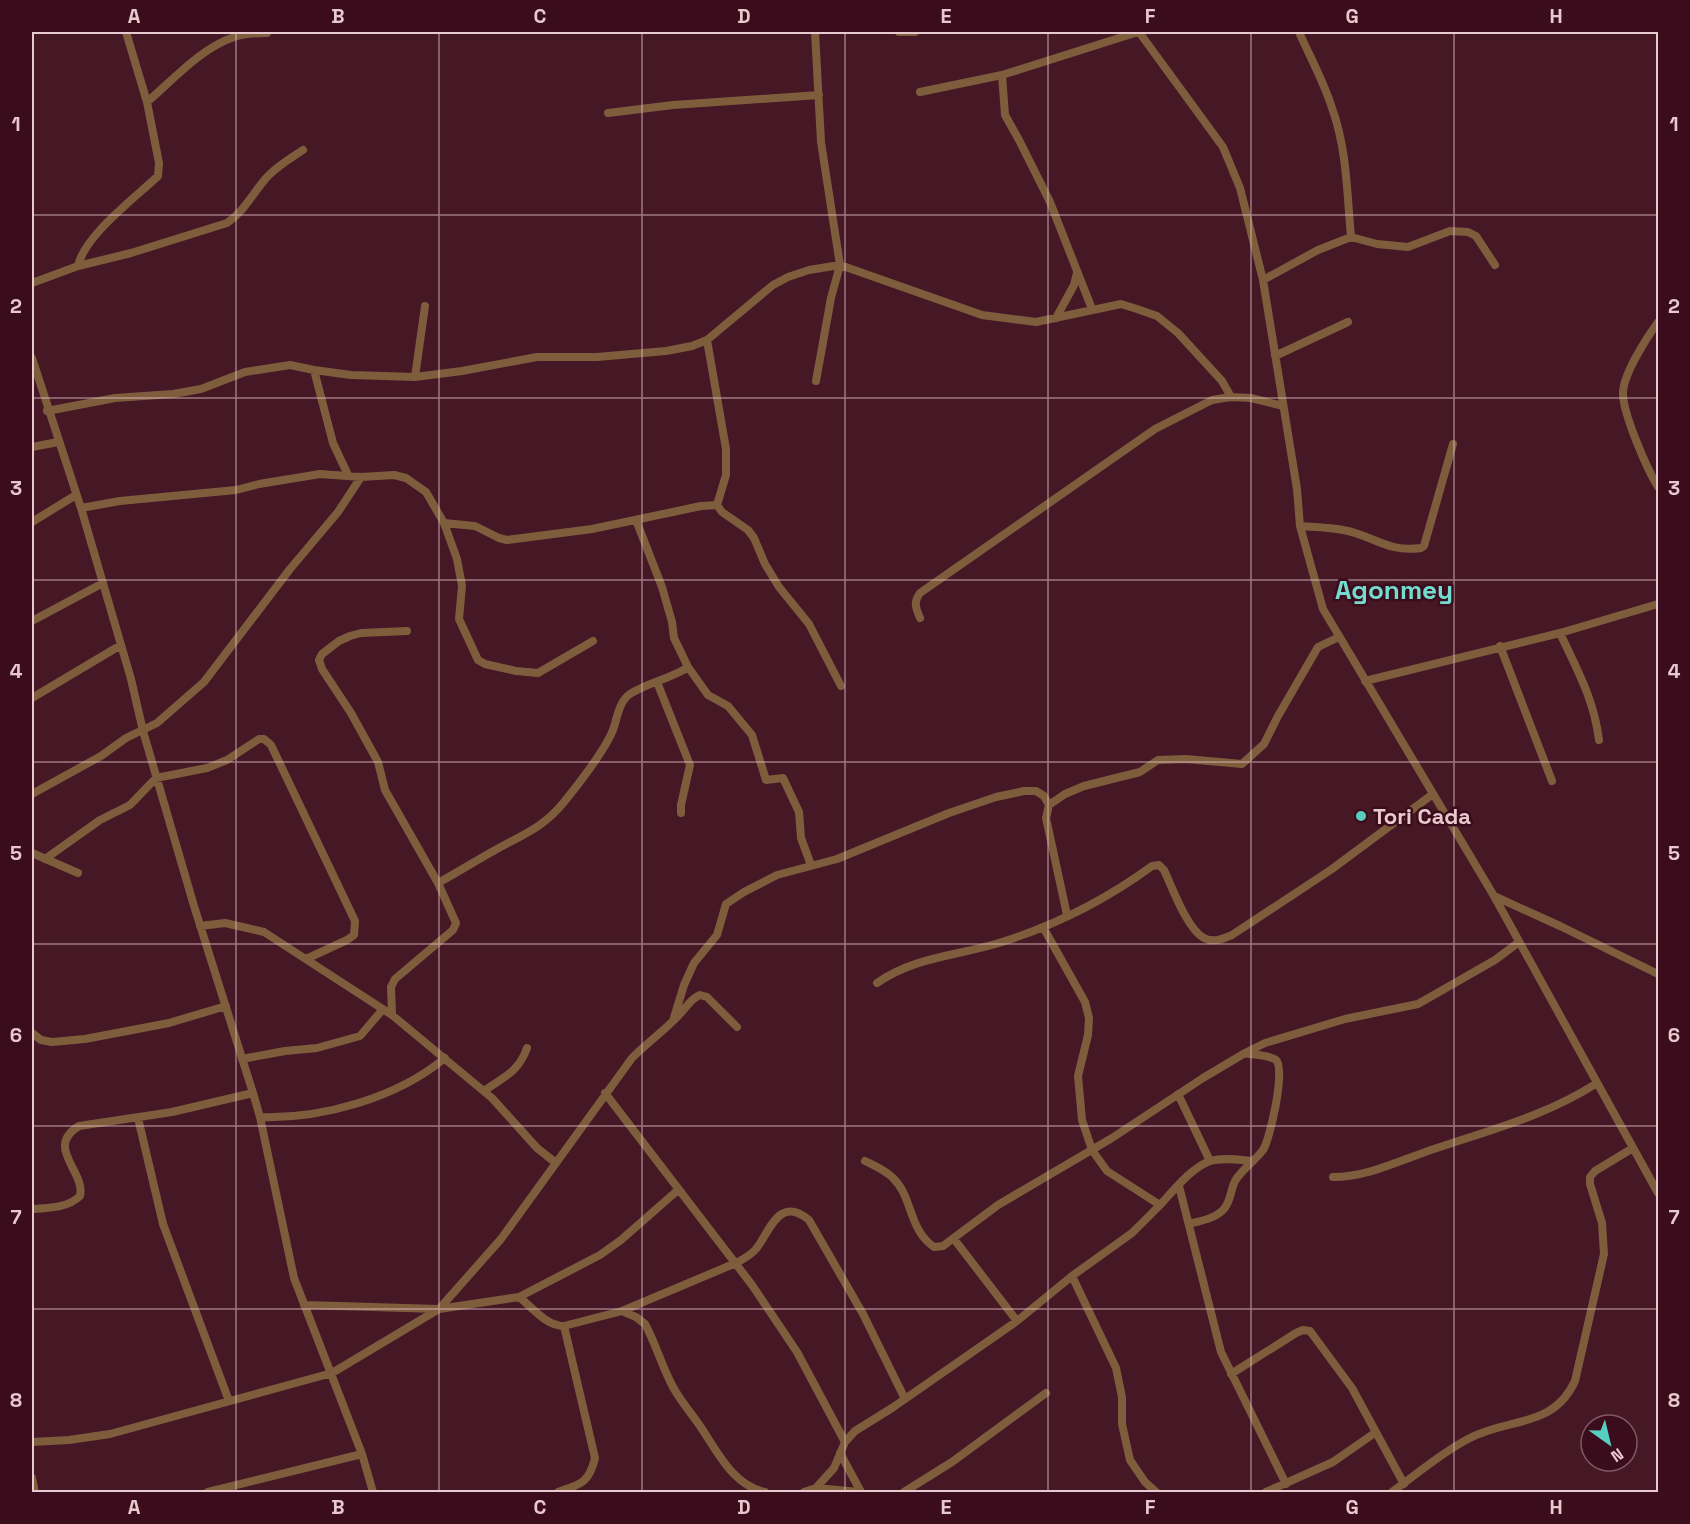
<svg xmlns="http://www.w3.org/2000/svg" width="1690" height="1524" font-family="'Space Grotesk',sans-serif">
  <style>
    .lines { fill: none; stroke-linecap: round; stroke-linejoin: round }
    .minor { stroke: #7e5d3d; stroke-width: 8 }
    .grid { fill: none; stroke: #e8c9cf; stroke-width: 1.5; stroke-opacity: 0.55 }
    .poi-dot { fill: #58cec0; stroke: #3b0d1c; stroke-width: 2 }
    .labels { text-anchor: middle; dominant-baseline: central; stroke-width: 5; stroke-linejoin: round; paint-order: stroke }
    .poi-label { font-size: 22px; font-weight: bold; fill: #e8c9cf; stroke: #3b0d1c; text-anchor: start }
    .quarter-label { font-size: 26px; font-weight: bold; fill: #73dcce; stroke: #3b0d1c }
    .neatline { fill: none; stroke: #e8c9cf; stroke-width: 2 }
    .grid-label { font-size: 20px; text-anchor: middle; font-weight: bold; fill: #e8c9cf }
  </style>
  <rect width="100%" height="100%" fill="#461825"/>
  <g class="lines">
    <!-- minor -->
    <path class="minor" d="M815,32L821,142L840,265L831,298L816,381
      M899,32H915
      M1139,32L1223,147L1240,188L1263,280L1297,489L1300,526L1323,609L1494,896L1560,926L1658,974
      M1299,32C1310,57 1324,82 1332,108C1347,149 1347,194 1351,237
      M1002,75L1005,115L1019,140L1050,202L1092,309
      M920,92L1002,75L1138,32
      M147,102C173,80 201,48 234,37C245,33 256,33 267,33
      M608,113L673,105L819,95
      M78,266C84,236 135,198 158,176L159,163L147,102L126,32
      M1263,280L1318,250L1351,237L1377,244L1408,247L1450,231L1468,232L1476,236L1495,265
      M32,283L78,266L131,253L227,223C245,211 254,191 268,176C279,165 291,158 303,150
      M1056,318L1074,285L1077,273
      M1658,322C1647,337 1624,373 1623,392C1622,412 1647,469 1658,487
      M1275,356L1348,322
      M32,358L81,508L131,679L143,731L194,906L253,1093L260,1117L294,1278L362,1454L373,1492
      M314,370L333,443L348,475
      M415,377L425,306
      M47,411L115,398L173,394L201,389L245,372L290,365L314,370L351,375L415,377L462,371L537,357H597L666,351L692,346L707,340L773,285L788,277L809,270L840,265L982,315L1036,322L1121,304L1137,309L1157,316L1178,333L1222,381L1231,397L1251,398L1283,406
      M32,447L58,442
      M717,505L722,512L748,530L754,538L765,564L779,587L809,624L841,686
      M81,508L120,501L236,490L259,484L320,474L361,477L394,475L406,478L426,492L444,523L457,559L462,586L459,619L478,660L485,664L516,671L538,673L593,641
      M32,522L76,495
      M444,523L475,526L499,538L507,540L592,529L701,506L717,505L726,475V449L707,340
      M1300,526C1314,527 1329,527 1343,530C1373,535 1387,553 1421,548L1424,546L1453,444
      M920,618C916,608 913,603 920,593L1155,429L1212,400L1231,397
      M32,621L103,583
      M1560,633C1577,670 1594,699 1599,740
      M1500,646L1552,781
      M688,667L708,695L728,706L752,735L766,780L783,778L799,812L801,838L811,865
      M1365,681L1560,633L1658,604
      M657,682L690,765L681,805V813
      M32,698L121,645
      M32,794L101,756L126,738L157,723L204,682L290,569L338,512L361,477
      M32,853L78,873
      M45,859L100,820L130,805L156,778L207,768L227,760L259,739H264L271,745L355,921L354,935L347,940L306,959
      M438,883C458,872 477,860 497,849C524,834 544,827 564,802C578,785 605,750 613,730C617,719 619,701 630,694C648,682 671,679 688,667L674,638L672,622L662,587L636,520
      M1494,896L1658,1193
      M1067,915L1046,818L1049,805L1065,794L1084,786L1140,772L1158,760L1186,759L1242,764L1264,744L1278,716L1318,647L1339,637
      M200,926L225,923L264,932L392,1015L492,1098L537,1148L556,1163
      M877,983C916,956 958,956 1002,942C1056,925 1107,899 1152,866L1159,865L1164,870C1172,887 1187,929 1204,938C1213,943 1223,939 1232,935L1332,869L1433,794
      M392,1015L391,987L395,979L453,930L456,923L438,883L385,790L378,762L351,713L322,669L319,660L322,654L339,641L350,636L361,633L407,631
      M673,1021L684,985L694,963L717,935L726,904L744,892L777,875L837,859L949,813L996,797L1024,791H1036L1044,796L1049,805
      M32,1033L41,1040L52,1042L85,1039L169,1023L226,1006
      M242,1059L285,1051L317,1048L360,1036L383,1009
      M484,1091C503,1077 518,1073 527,1048
      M605,1093L752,1285L797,1352L845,1442
      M1178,1094L1210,1161
      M260,1117C322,1119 397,1098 445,1058
      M138,1118L163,1224L229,1401
      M865,1161C875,1166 885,1170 893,1178C913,1197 908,1229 934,1247L943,1246L998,1205L1112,1138L1203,1078L1245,1053L1265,1043L1345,1019L1418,1004L1495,960L1519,942
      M1333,1177C1368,1177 1401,1160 1434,1149C1490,1130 1548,1115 1597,1083
      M1179,1186L1221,1352L1286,1484
      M1160,1205C1174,1190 1191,1168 1210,1161C1224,1157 1240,1160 1253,1161
      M32,1209C48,1208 68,1208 80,1196C86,1172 44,1147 79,1126L172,1112L253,1093
      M1189,1224C1200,1221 1214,1219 1223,1210C1231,1202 1230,1191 1235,1181C1242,1169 1255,1161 1263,1150C1270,1139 1286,1069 1276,1060C1270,1055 1253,1055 1245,1053
      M954,1239L1017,1321
      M1072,1276L1116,1368L1122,1397V1424L1130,1460L1145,1482L1156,1492
      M519,1297L600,1255L621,1240L678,1190
      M304,1305L439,1309L519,1297C533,1308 546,1326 564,1326L622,1311L636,1317L645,1324C656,1344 662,1367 673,1387C681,1402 693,1415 702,1429C718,1453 734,1486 765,1492
      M622,1311L736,1263C743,1259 750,1256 756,1249C770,1231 779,1195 809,1220L863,1314L905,1399
      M1231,1374L1296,1333L1303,1330L1310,1331L1352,1388L1404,1484
      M32,1442L69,1440L110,1434L332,1373L439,1309L501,1239L632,1058C647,1043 665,1030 679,1015C687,1007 690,999 700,995L707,997L737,1027
      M840,1453L861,1492
      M32,1478L35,1492
      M816,1488L859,1492
      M208,1492L362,1454
      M558,1492C581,1484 589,1483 595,1458L564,1326
      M804,1492L816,1488L834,1468L845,1442L855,1431L892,1408L1017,1321L1072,1276L1132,1233L1160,1205L1107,1171L1092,1150L1082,1120L1078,1076L1088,1035L1089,1018L1085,1002L1043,927
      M904,1492L952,1462L1046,1393
      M1266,1492L1333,1462L1376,1432
      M1392,1492C1417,1474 1441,1453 1468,1439C1508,1417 1553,1429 1575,1381L1604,1254L1602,1223L1590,1184V1177L1595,1171L1633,1148"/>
  </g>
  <!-- grid -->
  <path class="grid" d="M236,32V1492M439,32V1492M642,32V1492M845,32V1492M1048,32V1492M1251,32V1492M1454,32V1492M32,215H1658M32,398H1658M32,580H1658M32,762H1658M32,944H1658M32,1126H1658M32,1309H1658"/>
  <!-- markers -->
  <circle class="poi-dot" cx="1361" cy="816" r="6"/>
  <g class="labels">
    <!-- poi labels -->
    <g class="poi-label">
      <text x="1373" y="816">Tori Cada</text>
    </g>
    <!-- quarter labels -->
    <g class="quarter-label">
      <text x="1394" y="590">Agonmey</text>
    </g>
  </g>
  <!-- border -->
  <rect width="1690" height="1524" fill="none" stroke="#3b0d1c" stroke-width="66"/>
  <!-- north arrow -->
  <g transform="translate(1609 1443) rotate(146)"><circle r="28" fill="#3b0d1c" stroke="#805864" stroke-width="1.5"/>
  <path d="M0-4.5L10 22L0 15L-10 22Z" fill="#58cec0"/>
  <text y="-9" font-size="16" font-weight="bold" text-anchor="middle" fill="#e8c9cf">N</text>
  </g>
  <rect x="33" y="33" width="1624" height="1458" class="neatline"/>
  <g class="grid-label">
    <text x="134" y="23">A</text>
    <text x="338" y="23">B</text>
    <text x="540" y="23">C</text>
    <text x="744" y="23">D</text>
    <text x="946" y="23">E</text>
    <text x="1150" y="23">F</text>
    <text x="1352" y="23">G</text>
    <text x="1556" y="23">H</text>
    <text x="16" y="131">1</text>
    <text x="1674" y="131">1</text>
    <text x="16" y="313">2</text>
    <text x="1674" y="313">2</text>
    <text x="16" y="495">3</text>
    <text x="1674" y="495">3</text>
    <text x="16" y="678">4</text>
    <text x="1674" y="678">4</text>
    <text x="16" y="860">5</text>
    <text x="1674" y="860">5</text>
    <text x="16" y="1042">6</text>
    <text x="1674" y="1042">6</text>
    <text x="16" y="1224">7</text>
    <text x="1674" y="1224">7</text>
    <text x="16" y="1407">8</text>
    <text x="1674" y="1407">8</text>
    <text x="134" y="1514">A</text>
    <text x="338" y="1514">B</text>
    <text x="540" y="1514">C</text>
    <text x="744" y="1514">D</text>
    <text x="946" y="1514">E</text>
    <text x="1150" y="1514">F</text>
    <text x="1352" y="1514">G</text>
    <text x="1556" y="1514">H</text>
  </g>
</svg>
